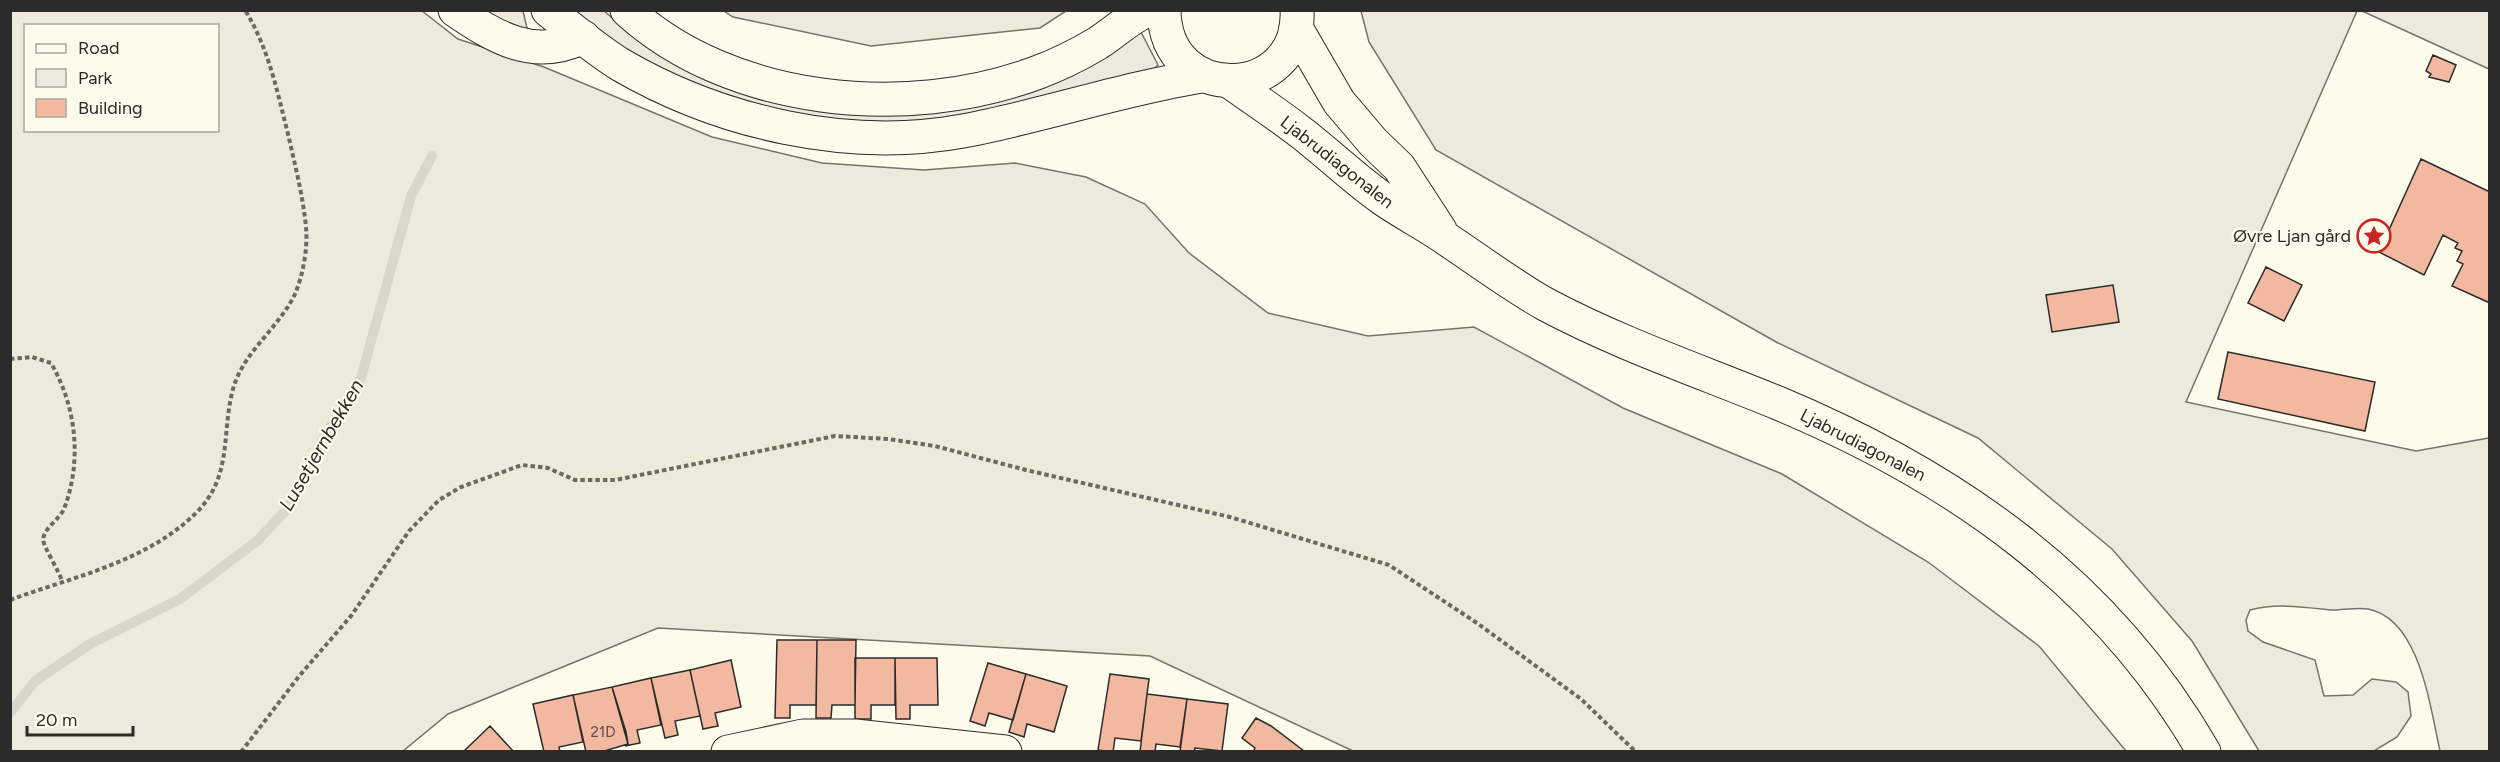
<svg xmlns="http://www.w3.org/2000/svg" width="2500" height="762" font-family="Figtree,sans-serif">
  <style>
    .green { fill: #ecebdb; stroke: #74746e; stroke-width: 1.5; fill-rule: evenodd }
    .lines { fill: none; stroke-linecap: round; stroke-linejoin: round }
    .stream { stroke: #d8d7c9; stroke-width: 10 }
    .building { fill: #f2b8a0; stroke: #2b2b2b; stroke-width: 1.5 }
    .minor-casing { stroke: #2b2b2b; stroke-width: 35 }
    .major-casing { stroke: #2b2b2b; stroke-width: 35 }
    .highway-casing { stroke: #2b2b2b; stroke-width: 35 }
    .path { stroke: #6a6964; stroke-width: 4; stroke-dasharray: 4.5 3; stroke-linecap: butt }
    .minor { stroke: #fdfbea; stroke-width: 33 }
    .major { stroke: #fdfbea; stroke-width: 33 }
    .highway { stroke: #fdfbea; stroke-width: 33 }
    .labels { text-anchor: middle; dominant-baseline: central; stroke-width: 4.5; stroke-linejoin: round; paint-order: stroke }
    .number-label { font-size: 15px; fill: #5d4e48 }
    .street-label { font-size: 18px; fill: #2b2b2b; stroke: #fdfbea }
    .poi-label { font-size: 18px; fill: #2b2b2b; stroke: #fdfbea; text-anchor: end }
    .water-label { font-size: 20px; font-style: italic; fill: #2b2b2b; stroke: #fdfbea }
  </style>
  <rect width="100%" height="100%" fill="#fdfbea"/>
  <!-- green -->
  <path class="green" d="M10,11H422L458,39L544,67L712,137L822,163L924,170L1015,163L1086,177L1145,204L1189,253L1268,313L1368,336L1474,327L1623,408L1782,474L1928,562L2039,646L2126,751H1353L1150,656L658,628L448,714L403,751H11ZM26,26H218V130H26Z
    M480,11H523L527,28L524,31Z
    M569,11H604L643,44L681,67L840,110L1138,31L1142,34L1158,65L1153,70C1075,89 994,116 913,121C816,127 713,101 629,52C608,40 589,24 569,11Z
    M724,11H1066L1040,28L871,46L733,17Z
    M1361,11H2357L2186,402L2416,451L2489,438V751H2440C2430,707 2420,619 2368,609C2357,607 2343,610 2331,610C2304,607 2276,603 2250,610L2246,620L2248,631L2263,642L2315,660L2324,696L2353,695L2372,679L2396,682L2408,692L2411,716L2397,737L2374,751H2259L2192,641L2112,549L1978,438L1778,343L1436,150L1369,42Z
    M2362,11H2489V69Z"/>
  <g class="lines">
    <!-- stream -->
    <path class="stream" d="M10,713L35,681L90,644L180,599L257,541L289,507L328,430L361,378L411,196L432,156"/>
  </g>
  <!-- building -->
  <path class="building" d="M2433,55L2456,65L2449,82L2429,77L2431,74L2426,71Z
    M2421,159L2490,192V303L2452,286L2463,264L2457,261L2462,251L2455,248L2458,243L2443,235L2424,275L2379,252Z
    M2266,267L2302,285L2284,321L2248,303Z
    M2113,285L2119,322L2052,332L2046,295Z
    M2228,352L2375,382L2365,431L2218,399Z
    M777,640H817L816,705H790V718H775Z
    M817,640H856L855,705H832L831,718H816Z
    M855,658H895V705H871V719H855Z
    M895,658H937L938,705H910V719H896Z
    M731,660L741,707L715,713L718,726L703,729L690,670Z
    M988,663L1026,674L1013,720L989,713L985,726L970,721Z
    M690,670L700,716L675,721L678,735L665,738L651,678Z
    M1026,674L1067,686L1054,732L1027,724L1024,737L1009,732Z
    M1110,674L1149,679L1141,741L1115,738L1113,752L1098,750Z
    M651,678L661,725L637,730L640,743L625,746L628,744L626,732L612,687Z
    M612,687L628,744L601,752H586L573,695Z
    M1147,694L1187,699L1180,747L1156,744L1155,752H1140Z
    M573,695L583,742L559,747L560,752H544L533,704Z
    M1187,699L1228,704L1222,751L1195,748L1194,752H1180Z
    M1256,718L1271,726L1304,751L1253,752L1255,748L1242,738Z
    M490,726L514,752H463Z"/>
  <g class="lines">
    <defs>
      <path id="minor" d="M455,10C496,38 534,61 583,37
        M728,752L803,736H855L1005,752"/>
      <path id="major" d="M1296,28L1339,102L1373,142L1399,167L1440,230
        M1230,82C1253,98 1277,114 1299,131C1328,153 1354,179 1383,199C1403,213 1425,224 1445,238C1478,260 1510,284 1545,304C1620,344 1700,371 1778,403C1955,477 2107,583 2204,752"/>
      <path id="highway" d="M548,10C572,29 595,49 621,65C721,123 848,152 963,131C1043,116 1121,89 1202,76
        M627,10C731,105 907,121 1036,73C1058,65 1078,55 1098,43C1115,32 1128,19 1147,10
        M1164,10C1165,107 1302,101 1297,10"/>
    </defs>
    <!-- minor casing -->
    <use href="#minor" class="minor-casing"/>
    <!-- major casing -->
    <use href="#major" class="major-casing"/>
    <!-- highway casing -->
    <use href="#highway" class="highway-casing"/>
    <!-- path -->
    <path class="path" d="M10,359L32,357L51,363C77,408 82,462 64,509C59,520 45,527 43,539C43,546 59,571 62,581
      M10,600C75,576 147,562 197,512C233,475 221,434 233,389C243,352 279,328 295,294C303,275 308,248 306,227C303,196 295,165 288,134C277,91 269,49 245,10
      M241,752L300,675L351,616L409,531L439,500L461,487L522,465L548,468L575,480H615L835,436L888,439L935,446L1026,470L1230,517L1389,565L1477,623L1581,699L1636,752"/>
    <!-- minor -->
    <use href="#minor" class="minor"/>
    <!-- major -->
    <use href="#major" class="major"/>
    <!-- highway -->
    <use href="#highway" class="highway"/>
  </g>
  <!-- icons -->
  <defs>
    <symbol id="sight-ring" viewBox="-11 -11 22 22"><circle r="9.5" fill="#fdfbea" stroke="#c62828" stroke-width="1.5"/><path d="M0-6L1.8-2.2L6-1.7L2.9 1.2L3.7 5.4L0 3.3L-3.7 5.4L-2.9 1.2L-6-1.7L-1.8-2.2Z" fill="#c62828"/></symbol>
  </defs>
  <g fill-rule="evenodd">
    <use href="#sight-ring" x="2355" y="217" width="38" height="38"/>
  </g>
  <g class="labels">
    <!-- number labels -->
    <g class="number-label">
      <text x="603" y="732">21D</text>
    </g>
    <!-- street labels -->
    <g class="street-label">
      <text transform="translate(1337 162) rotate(38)">Ljabrudiagonalen</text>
      <text transform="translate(1863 445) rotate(27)">Ljabrudiagonalen</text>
    </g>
    <!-- poi labels -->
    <g class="poi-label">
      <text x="2351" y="236">Øvre Ljan gård</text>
    </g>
    <!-- water labels -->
    <g class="water-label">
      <text transform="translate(321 445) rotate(-60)">Lusetjernbekken</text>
    </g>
  </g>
  <!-- border -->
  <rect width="2500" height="762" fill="none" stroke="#2b2b2b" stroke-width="24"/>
  <!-- legend -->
  <rect x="24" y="24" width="195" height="108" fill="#fdfbea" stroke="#a9a89e" stroke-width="1.5"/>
  <rect x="36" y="44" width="30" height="9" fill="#fdfbea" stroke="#a9a89e" stroke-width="1.5"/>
  <text x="78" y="54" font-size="18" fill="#2b2b2b">Road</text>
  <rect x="36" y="69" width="30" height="18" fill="#ecebdb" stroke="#a9a89e" stroke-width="1.5"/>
  <text x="78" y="84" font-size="18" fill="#2b2b2b">Park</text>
  <rect x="36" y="99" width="30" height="18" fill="#f2b8a0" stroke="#a9a89e" stroke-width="1.5"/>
  <text x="78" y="114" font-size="18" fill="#2b2b2b">Building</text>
  <!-- scale -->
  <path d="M27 726v9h106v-9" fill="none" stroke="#2b2b2b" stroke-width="3"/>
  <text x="36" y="726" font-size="18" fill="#2b2b2b" stroke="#fdfbea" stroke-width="4.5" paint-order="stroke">20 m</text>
</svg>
